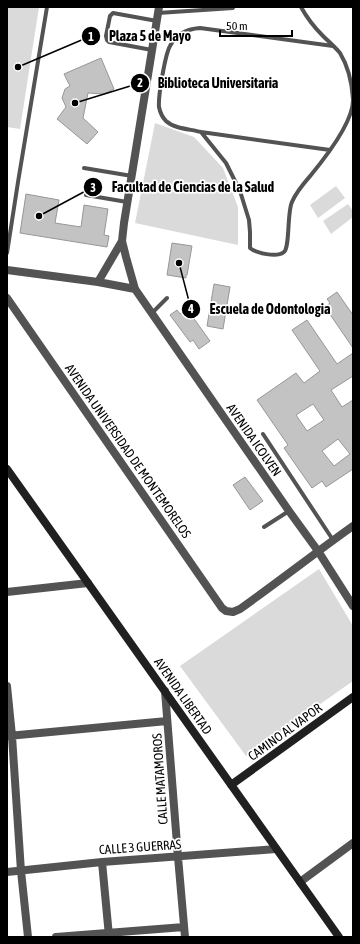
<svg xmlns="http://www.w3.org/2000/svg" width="360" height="944" font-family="'Asap Condensed',sans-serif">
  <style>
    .green { fill: #dadada }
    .building { fill: #c3c3c3; stroke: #979797; fill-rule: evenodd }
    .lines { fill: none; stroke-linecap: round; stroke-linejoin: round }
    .lane { stroke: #535353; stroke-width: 4 }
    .street { stroke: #535353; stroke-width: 8 }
    .secondary { stroke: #202020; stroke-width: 8 }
    .labels { text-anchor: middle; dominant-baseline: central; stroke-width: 3.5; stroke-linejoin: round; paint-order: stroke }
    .street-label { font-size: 13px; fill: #000; stroke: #fff }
    .leader { fill: none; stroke: #000; stroke-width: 1.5 }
    .callout-dot { fill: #000; stroke: #fff; stroke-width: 1.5 }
    .mark-label { font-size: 12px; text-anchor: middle; font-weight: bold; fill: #fff }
    .callout-label { font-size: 14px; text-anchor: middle; font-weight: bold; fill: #000; stroke: #fff; stroke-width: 3.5; stroke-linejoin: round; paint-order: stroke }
  </style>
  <rect width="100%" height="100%" fill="#fff"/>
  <!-- green -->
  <path class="green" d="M7,7H39L20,129L7,127Z
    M155,123L194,137L223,168L238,207V245L135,223Z
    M336,186L345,198L318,218L310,205Z
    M348,204L353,211V217L331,234L323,221Z
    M319,569L353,626V681L246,756L180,666Z"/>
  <!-- building -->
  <path class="building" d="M101,58L114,89L104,94L88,93L83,118L98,132L87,144L57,119L66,107L62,98L65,89L70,86L64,74Z
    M26,194L59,200L55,223L81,227L84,205L108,209L104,235L109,236L107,247L20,233Z
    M172,243L192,246L187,275H186V278L167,275Z
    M214,284L230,287L223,329L207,326Z
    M337,292L353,315V348L325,307L330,303L327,299Z
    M187,309L210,341L199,349L193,340L190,342L170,315L177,310L180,314Z
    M307,320L337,364L353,353V376L331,390L342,407L353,400V469L326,487L322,481L312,488L284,448L288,445L257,400L296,373L304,383L320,371L292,330ZM313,404L324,420L307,431L296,415ZM338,439L350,454L334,466L322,451Z
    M245,477L263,501L250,510L233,485Z"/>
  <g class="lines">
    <!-- lane -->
    <path class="lane" d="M301,7C307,18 314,27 323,36C328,41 335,47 340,53C348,66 352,84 353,99C354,121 325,158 311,175C304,183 296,192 292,202C287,212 290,247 284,252C277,258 256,253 250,248V232L249,220L240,191L226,163L201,132C190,129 175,129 166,121C162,117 160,112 159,107C158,97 165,55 170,46C176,34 187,29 200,28L333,46
      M158,13L233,8
      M152,50L109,42L107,40L106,36L110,16L113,13L157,21
      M201,132L330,150
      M84,168L132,176
      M86,195L127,202
      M7,253L18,182L47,7
      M152,313L167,298
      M263,434L333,540
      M264,527L289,511"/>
    <!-- street -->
    <path class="street" d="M159,7L124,223L122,241L126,257L135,289L289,511L318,551L353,606
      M7,270L98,282L135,289
      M98,282L122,241
      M7,298L222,608L226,611L233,612L240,609C278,582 315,553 353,526
      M7,592L88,583
      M7,686L12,736L21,871L28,937
      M165,691L178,857L185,937
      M8,736L167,721
      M102,862L109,936
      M7,872L102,862L276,849
      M300,882L353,843
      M56,937L184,927"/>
    <!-- secondary -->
    <path class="secondary" d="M7,469L88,583L339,937
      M231,785L353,697"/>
  </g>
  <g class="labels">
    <!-- street labels -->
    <g class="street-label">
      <text transform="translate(254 440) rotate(55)">AVENIDA ICOLVEN</text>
      <text transform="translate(128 451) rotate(55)">AVENIDA UNIVERSIDAD DE MONTEMORELOS</text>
      <text transform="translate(183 696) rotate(55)">AVENIDA LIBERTAD</text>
      <text transform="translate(285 732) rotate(-36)">CAMINO AL VAPOR</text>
      <text transform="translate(160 779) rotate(-94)">CALLE MATAMOROS</text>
      <text transform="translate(140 847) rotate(-4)">CALLE 3 GUERRAS</text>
    </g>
  </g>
  <!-- callouts -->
  <path class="leader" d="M18 67L91 36M75 103L140 83M39 216L93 187M179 263L191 309"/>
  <g class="callout-dot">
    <circle cx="18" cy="67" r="4"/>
    <circle cx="75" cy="103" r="4"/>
    <circle cx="39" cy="216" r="4"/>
    <circle cx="179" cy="263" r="4"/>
    <circle cx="91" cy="36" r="10"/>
    <circle cx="140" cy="83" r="10"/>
    <circle cx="93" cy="187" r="10"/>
    <circle cx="191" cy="309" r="10"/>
  </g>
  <g class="mark-label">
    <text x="91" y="41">1</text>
    <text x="140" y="87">2</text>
    <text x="93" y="192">3</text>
    <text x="191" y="313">4</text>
  </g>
  <g class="callout-label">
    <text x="150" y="41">Plaza 5 de Mayo</text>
    <text x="218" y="88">Biblioteca Universitaria</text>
    <text x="193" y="192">Facultad de Ciencias de la Salud</text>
    <text x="270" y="314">Escuela de Odontologia</text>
  </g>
  <!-- border -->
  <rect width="360" height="944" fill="none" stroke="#000000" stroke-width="16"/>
  <!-- scale -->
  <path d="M220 30v6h72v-6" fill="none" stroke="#000000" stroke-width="2"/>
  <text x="226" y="30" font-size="12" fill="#000000" stroke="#ffffff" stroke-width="3" paint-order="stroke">50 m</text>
</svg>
